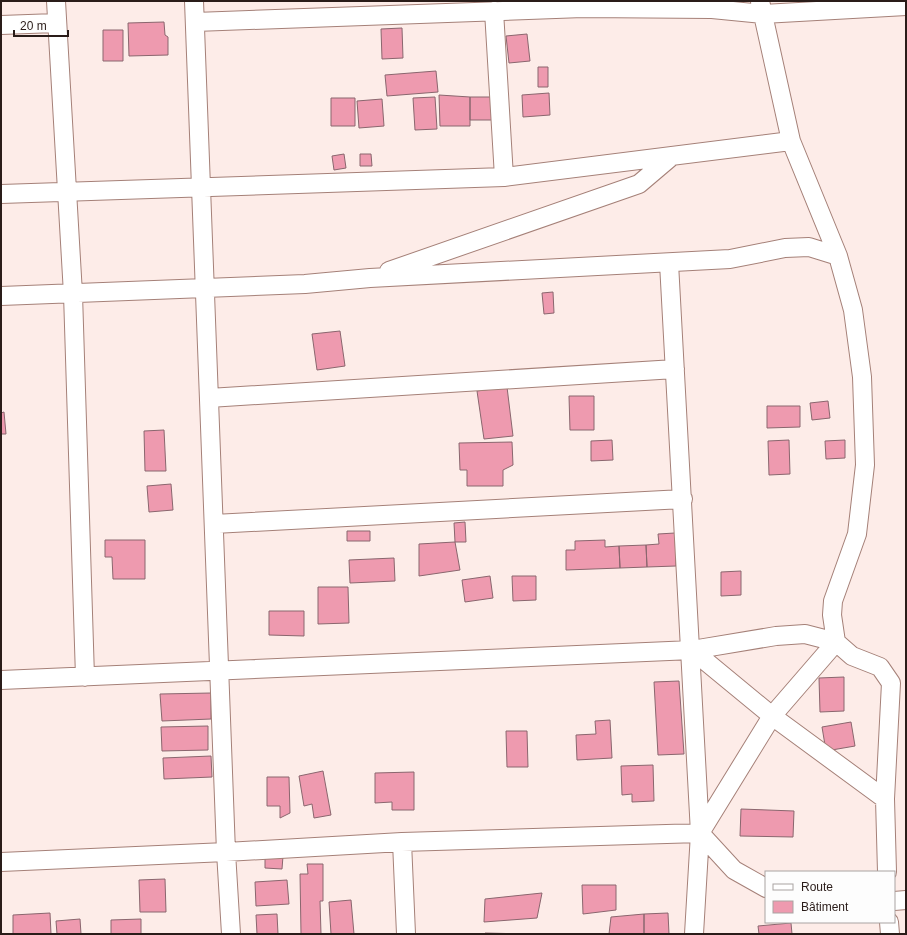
<svg xmlns="http://www.w3.org/2000/svg" width="907" height="935" font-family="Helvetica,sans-serif">
  <style>
    .building { fill: #ee9aaf; stroke: #8a666e }
    .lines { fill: none; stroke-linecap: round; stroke-linejoin: round }
    .street-casing { stroke: #a58078; stroke-width: 20 }
    .street { stroke: #fff; stroke-width: 18 }
  </style>
  <rect width="100%" height="100%" fill="#fdece8"/>
  <!-- building -->
  <path class="building" d="M164,22L165,35L168,37V55L129,56L128,23Z
    M402,28L403,58L382,59L381,29Z
    M103,30H123V61H103Z
    M527,34L530,61L509,63L506,36Z
    M538,67H548V87H538Z
    M436,71L438,92L387,96L385,75Z
    M549,93L550,115L523,117L522,95Z
    M439,95L470,97V126H440Z
    M435,97L437,129L415,130L413,98Z
    M470,97H493V120H470Z
    M331,98H355V126H331Z
    M382,99L384,126L359,128L357,101Z
    M344,154L346,168L334,170L332,156Z
    M360,154H371L372,166H360Z
    M553,292L554,313L544,314L542,293Z
    M340,331L345,366L317,370L312,334Z
    M507,387L513,436L484,439L477,391Z
    M569,396H594V430H570Z
    M828,401L830,418L812,420L810,403Z
    M767,406H800V427L767,428Z
    M4,412L6,434H1V413Z
    M164,430L166,471H145L144,431Z
    M612,440L613,460L591,461V441Z
    M789,440L790,474L769,475L768,441Z
    M845,440V458L826,459L825,441Z
    M512,442L513,465L503,470V486H467V470H460L459,443Z
    M171,484L173,510L149,512L147,486Z
    M465,522L466,542H455L454,523Z
    M347,531H370V541H347Z
    M675,533L676,566L647,567L646,545L659,544L658,534Z
    M105,540H145V579H113L112,557H105Z
    M605,540V547L619,546L620,568L566,570V550H575V541Z
    M455,542L460,570L419,576V544Z
    M646,545L647,567L620,568L619,546Z
    M394,558L395,581L350,583L349,560Z
    M741,571V595L721,596V572Z
    M490,576L493,598L465,602L462,580Z
    M512,576H536V600L513,601Z
    M318,587H348L349,623L318,624Z
    M269,611H304V636L269,635Z
    M844,677V711L820,712L819,678Z
    M679,681L684,754L658,755L654,682Z
    M211,693V719L162,721L160,694Z
    M610,720L612,758L577,760L576,735L596,734L595,721Z
    M851,722L855,746L826,751L822,727Z
    M208,726V750L162,751L161,727Z
    M506,731H527L528,767H507Z
    M211,756L212,777L164,779L163,758Z
    M653,765L654,801L632,802V794L622,795L621,766Z
    M323,771L331,815L314,818L312,804L304,806L299,776Z
    M414,772V810H392V802L375,803V773Z
    M267,777H289L290,813L280,818V806H267Z
    M741,809L794,811L793,837L740,836Z
    M265,856H283L282,869L265,868Z
    M307,864H323V901H320L321,934H301L300,874H308Z
    M165,879L166,912H140L139,880Z
    M287,880L289,904L256,906L255,882Z
    M582,885H616V910L583,914Z
    M542,893L537,918L484,922L485,899Z
    M351,900L354,934H331L329,902Z
    M50,913L51,934H13V915Z
    M668,913L669,934H644V914Z
    M277,914L278,934H257L256,915Z
    M644,914V934H609L611,917Z
    M80,919L81,934H57L56,921Z
    M141,919V934H111V920Z
    M791,923L792,934H759L758,926Z
    M485,933L526,934H485Z"/>
  <g class="lines">
    <defs>
      <path id="street" d="M56,1L73,294L85,677
        M194,1L226,852L231,934
        M760,1L791,141L838,256L853,310L862,377L865,465L857,534L833,601L832,615L836,642L852,656L880,667L891,683L885,799L887,872
        M494,11L504,177
        M195,22L583,8L712,9L763,14L906,6
        M1,25L56,23
        M1,194L504,177L791,141
        M669,263L700,833L694,934
        M389,271L639,184L672,156
        M1,296L305,284L370,278L730,259L785,248L809,247L838,256
        M209,398L675,369
        M214,524L683,499
        M692,650L772,716L885,799
        M1,680L692,650L776,636L805,634L836,642L772,716L700,833
        M402,842L406,934
        M1,862L226,852L402,842L700,833L734,870L766,888
        M894,901L906,900
        M889,922L890,934"/>
    </defs>
    <!-- street casing -->
    <use href="#street" class="street-casing"/>
    <!-- street -->
    <use href="#street" class="street"/>
  </g>
  <!-- border -->
  <rect width="907" height="935" fill="none" stroke="#2a1c19" stroke-width="4"/>
  <!-- legend -->
  <rect x="765" y="871" width="130" height="52" fill="#fdfdfd" stroke="#a9a3a2"/>
  <rect x="773" y="884" width="20" height="6" fill="#ffffff" stroke="#a9a3a2"/>
  <text x="801" y="891" font-size="12" fill="#2a1c19">Route</text>
  <rect x="773" y="901" width="20" height="12" fill="#ee9aaf" stroke="#a9a3a2"/>
  <text x="801" y="911" font-size="12" fill="#2a1c19">Bâtiment</text>
  <!-- scale -->
  <path d="M14 30v6h54v-6" fill="none" stroke="#2a1c19" stroke-width="2"/>
  <text x="20" y="30" font-size="12" fill="#2a1c19" stroke="#fdfdfd" stroke-width="3" paint-order="stroke">20 m</text>
</svg>
